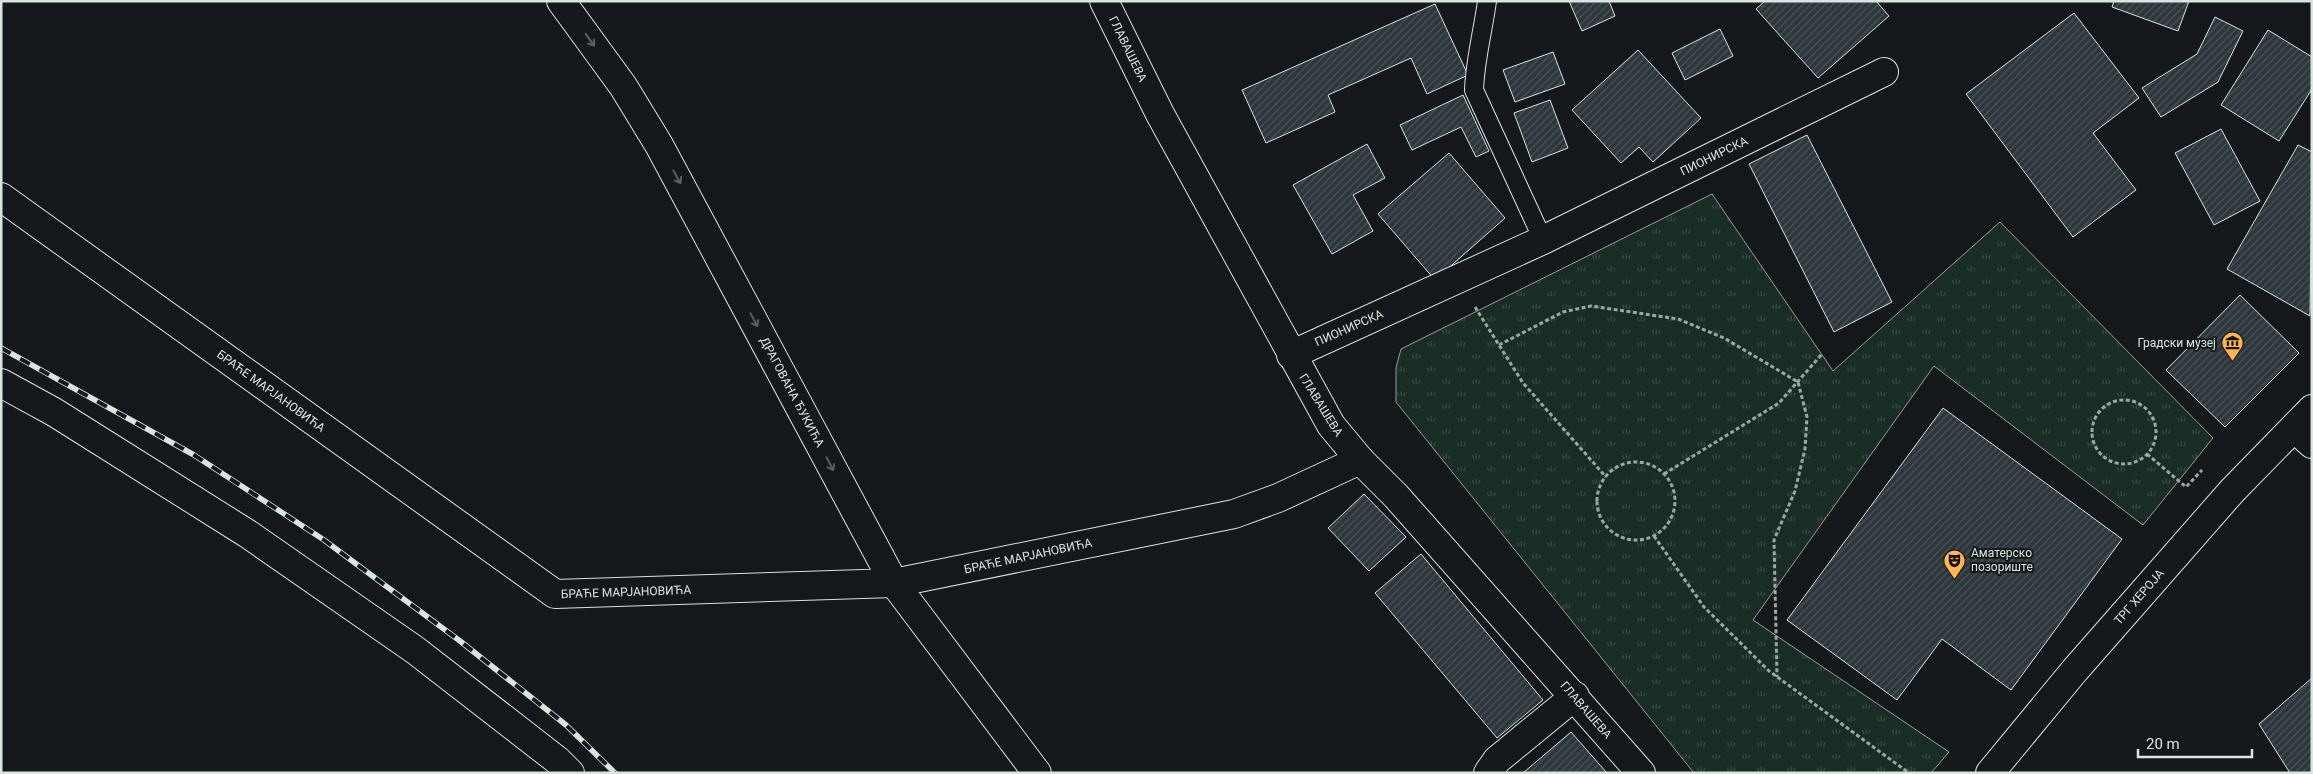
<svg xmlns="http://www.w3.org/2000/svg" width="2313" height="774" font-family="Roboto,sans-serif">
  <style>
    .grass { fill: url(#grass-tufts); stroke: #939e99 }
    .building { fill: url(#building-hatch); stroke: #d8e6dc }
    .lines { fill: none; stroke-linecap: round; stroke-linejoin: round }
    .lane-casing { stroke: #d8e6dc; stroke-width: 20 }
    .street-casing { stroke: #d8e6dc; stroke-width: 30 }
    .secondary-casing { stroke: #d8e6dc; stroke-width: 30 }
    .path { stroke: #9da8a2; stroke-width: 3; stroke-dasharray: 4 2.5; stroke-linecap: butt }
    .lane { stroke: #14181c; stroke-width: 18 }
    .street { stroke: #14181c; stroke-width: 28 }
    .secondary { stroke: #14181c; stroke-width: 28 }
    .rail-casing { stroke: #d8e6dc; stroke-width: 5.5 }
    .rail { stroke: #14181c; stroke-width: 4; stroke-dasharray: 11; stroke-linecap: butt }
    .oneway { stroke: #59605f }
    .labels { text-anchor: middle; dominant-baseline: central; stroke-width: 4; stroke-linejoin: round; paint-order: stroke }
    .street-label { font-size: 12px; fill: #d8e6dc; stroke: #14181c }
    .poi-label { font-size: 12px; fill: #d8e6dc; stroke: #14181c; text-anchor: end }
  </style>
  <defs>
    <pattern id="grass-tufts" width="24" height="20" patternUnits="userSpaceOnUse" patternTransform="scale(1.25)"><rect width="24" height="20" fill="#1a2d24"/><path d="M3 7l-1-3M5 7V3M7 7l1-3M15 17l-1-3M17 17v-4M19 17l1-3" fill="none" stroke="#3b4b43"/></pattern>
    <pattern id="building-hatch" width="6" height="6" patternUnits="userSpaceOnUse" patternTransform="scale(1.25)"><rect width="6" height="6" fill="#2c363c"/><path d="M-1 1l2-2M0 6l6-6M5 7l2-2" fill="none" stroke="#4a5358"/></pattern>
  </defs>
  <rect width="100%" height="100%" fill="#14181c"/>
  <!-- grass -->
  <path class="grass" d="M1712,194L1833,371L2000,222L2213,438L2143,525L1934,366L1753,620L1949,752L1931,773H1694L1396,402V368L1401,349Z"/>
  <!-- building -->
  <path class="building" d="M1569,1H1609L1615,16L1582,31Z
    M1765,1H1876L1889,16L1818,78L1756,9Z
    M2114,1H2189L2178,31L2112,7Z
    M1435,4L1468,75L1427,94L1411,58L1328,95L1335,112L1266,143L1242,90Z
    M2074,13L2139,98L2093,133L2136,190L2073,237L1966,94Z
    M2215,17L2243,31L2218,82L2161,117L2142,88L2197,54Z
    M1720,29L1733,56L1685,80L1672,53Z
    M2268,30L2312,57V89L2279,141L2221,105Z
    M1638,50L1701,118L1653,162L1639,147L1621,163L1572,110Z
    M1553,52L1565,84L1515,102L1503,70Z
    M1463,95L1489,151L1476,157L1461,127L1412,150L1400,125Z
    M1550,100L1568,148L1532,162L1514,113Z
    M2221,129L2260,201L2214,225L2175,153Z
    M1807,135L1892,302L1834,332L1749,164Z
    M1367,144L1385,178L1353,195L1373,231L1332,254L1293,185Z
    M2298,145L2312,152L2310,316L2227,269Z
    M1449,153L1505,218L1435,280L1378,214Z
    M2240,295L2299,353L2225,427L2166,370Z
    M1943,408L2122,539L2011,690L1942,639L1897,700L1787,620Z
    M1364,494L1406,537L1369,571L1328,528Z
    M1421,554L1543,700L1497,738L1375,593Z
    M2312,678V773H2290L2259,724Z
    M1571,732L1607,773H1523Z"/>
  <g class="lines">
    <defs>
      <path id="lane" d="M1487,1C1483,31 1475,60 1474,90L1543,240"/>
      <path id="street" d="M561,1L623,86L659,145L894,583L1037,773
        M1,197L555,594L894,583L1234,514L1278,498L1360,460
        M1291,355L1543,240L1884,72
        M1,383L54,412L248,534L415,650L557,760L570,773
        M2294,428L2312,444
        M1488,773L1497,760L1575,696"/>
      <path id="secondary" d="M1104,1L1160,114L1331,425L1360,460L1396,496L1641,773
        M1990,773L2075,670L2232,491L2312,409"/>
    </defs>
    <!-- lane casing -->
    <use href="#lane" class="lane-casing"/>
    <!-- street casing -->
    <use href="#street" class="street-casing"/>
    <!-- secondary casing -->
    <use href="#secondary" class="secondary-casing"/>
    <!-- path -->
    <path class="path" d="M1475,307L1523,383L1606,477
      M1499,345L1563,312L1591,306L1678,319L1724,338L1798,382L1807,417L1805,449L1795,491L1774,540L1777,677
      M2092 432a32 32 0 1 1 64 0a32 32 0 1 1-64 0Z
      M2147,454L2186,487L2202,470
      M1597 501a39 39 0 1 1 78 0a39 39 0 1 1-78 0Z
      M1664,474L1779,403L1822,354
      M1654,536L1704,607L1769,671L1909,773"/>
    <!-- lane -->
    <use href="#lane" class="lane"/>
    <!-- street -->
    <use href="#street" class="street"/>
    <!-- secondary -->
    <use href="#secondary" class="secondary"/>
    <defs>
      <path id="rail" d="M1,348L194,455L324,540L460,641L566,725L615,773"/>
    </defs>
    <!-- rail casing -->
    <use href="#rail" class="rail-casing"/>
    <!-- rail -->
    <use href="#rail" class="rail"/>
  </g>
  <!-- one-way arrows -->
  <defs><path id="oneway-shaft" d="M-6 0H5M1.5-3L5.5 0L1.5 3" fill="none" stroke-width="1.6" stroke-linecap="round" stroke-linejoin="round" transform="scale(1.25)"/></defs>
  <g class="oneway">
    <use href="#oneway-shaft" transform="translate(590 40) rotate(55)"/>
    <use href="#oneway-shaft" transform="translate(677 177) rotate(61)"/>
    <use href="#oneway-shaft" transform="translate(754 320) rotate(62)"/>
    <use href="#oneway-shaft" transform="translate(830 464) rotate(62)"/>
  </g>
  <!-- icons -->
  <defs>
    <symbol id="museum-pin" viewBox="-11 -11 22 30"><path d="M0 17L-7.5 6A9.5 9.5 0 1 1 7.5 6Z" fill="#ffb74d" stroke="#14181c"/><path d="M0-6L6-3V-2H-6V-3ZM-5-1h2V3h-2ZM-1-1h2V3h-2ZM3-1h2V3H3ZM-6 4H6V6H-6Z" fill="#111"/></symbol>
    <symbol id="theatre-pin" viewBox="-11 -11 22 30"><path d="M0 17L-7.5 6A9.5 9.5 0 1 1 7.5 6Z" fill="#ffb74d" stroke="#14181c"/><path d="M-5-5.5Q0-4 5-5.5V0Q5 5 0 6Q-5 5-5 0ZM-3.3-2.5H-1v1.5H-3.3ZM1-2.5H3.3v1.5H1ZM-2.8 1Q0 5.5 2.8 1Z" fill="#111"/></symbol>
  </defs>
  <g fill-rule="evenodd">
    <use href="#museum-pin" x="2220" y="330" width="25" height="34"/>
    <use href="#theatre-pin" x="1942" y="548" width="25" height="34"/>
  </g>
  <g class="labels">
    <!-- street labels -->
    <g class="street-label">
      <text transform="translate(1128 49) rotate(64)">ГЛАВАШЕВА</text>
      <text transform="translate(1714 156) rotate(-26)">ПИОНИРСКА</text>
      <text transform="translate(1349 328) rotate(-24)">ПИОНИРСКА</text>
      <text transform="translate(271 391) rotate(36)">БРАЋЕ МАРЈАНОВИЋА</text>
      <text transform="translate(792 392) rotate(62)">ДРАГОВАНА ЂУКИЋА</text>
      <text transform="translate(1321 405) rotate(58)">ГЛАВАШЕВА</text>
      <text transform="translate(1028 556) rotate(-12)">БРАЋЕ МАРЈАНОВИЋА</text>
      <text transform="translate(626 592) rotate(-2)">БРАЋЕ МАРЈАНОВИЋА</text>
      <text transform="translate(2139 597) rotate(-49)">ТРГ ХЕРОЈА</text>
      <text transform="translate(1586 710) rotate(49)">ГЛАВАШЕВА</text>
    </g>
    <!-- poi labels -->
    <g class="poi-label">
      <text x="2216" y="343">Градски музеј</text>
      <text x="1971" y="553" text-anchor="start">Аматерско<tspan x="1971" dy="14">позориште</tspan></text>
    </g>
  </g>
  <!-- border -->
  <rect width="2313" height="774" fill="none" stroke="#d8e6dc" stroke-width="5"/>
  <!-- scale -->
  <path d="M2138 749v8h114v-8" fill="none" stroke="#d8e6dc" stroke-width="2.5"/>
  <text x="2146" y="749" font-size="15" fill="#d8e6dc" stroke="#14181c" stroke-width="4" paint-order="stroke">20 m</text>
</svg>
